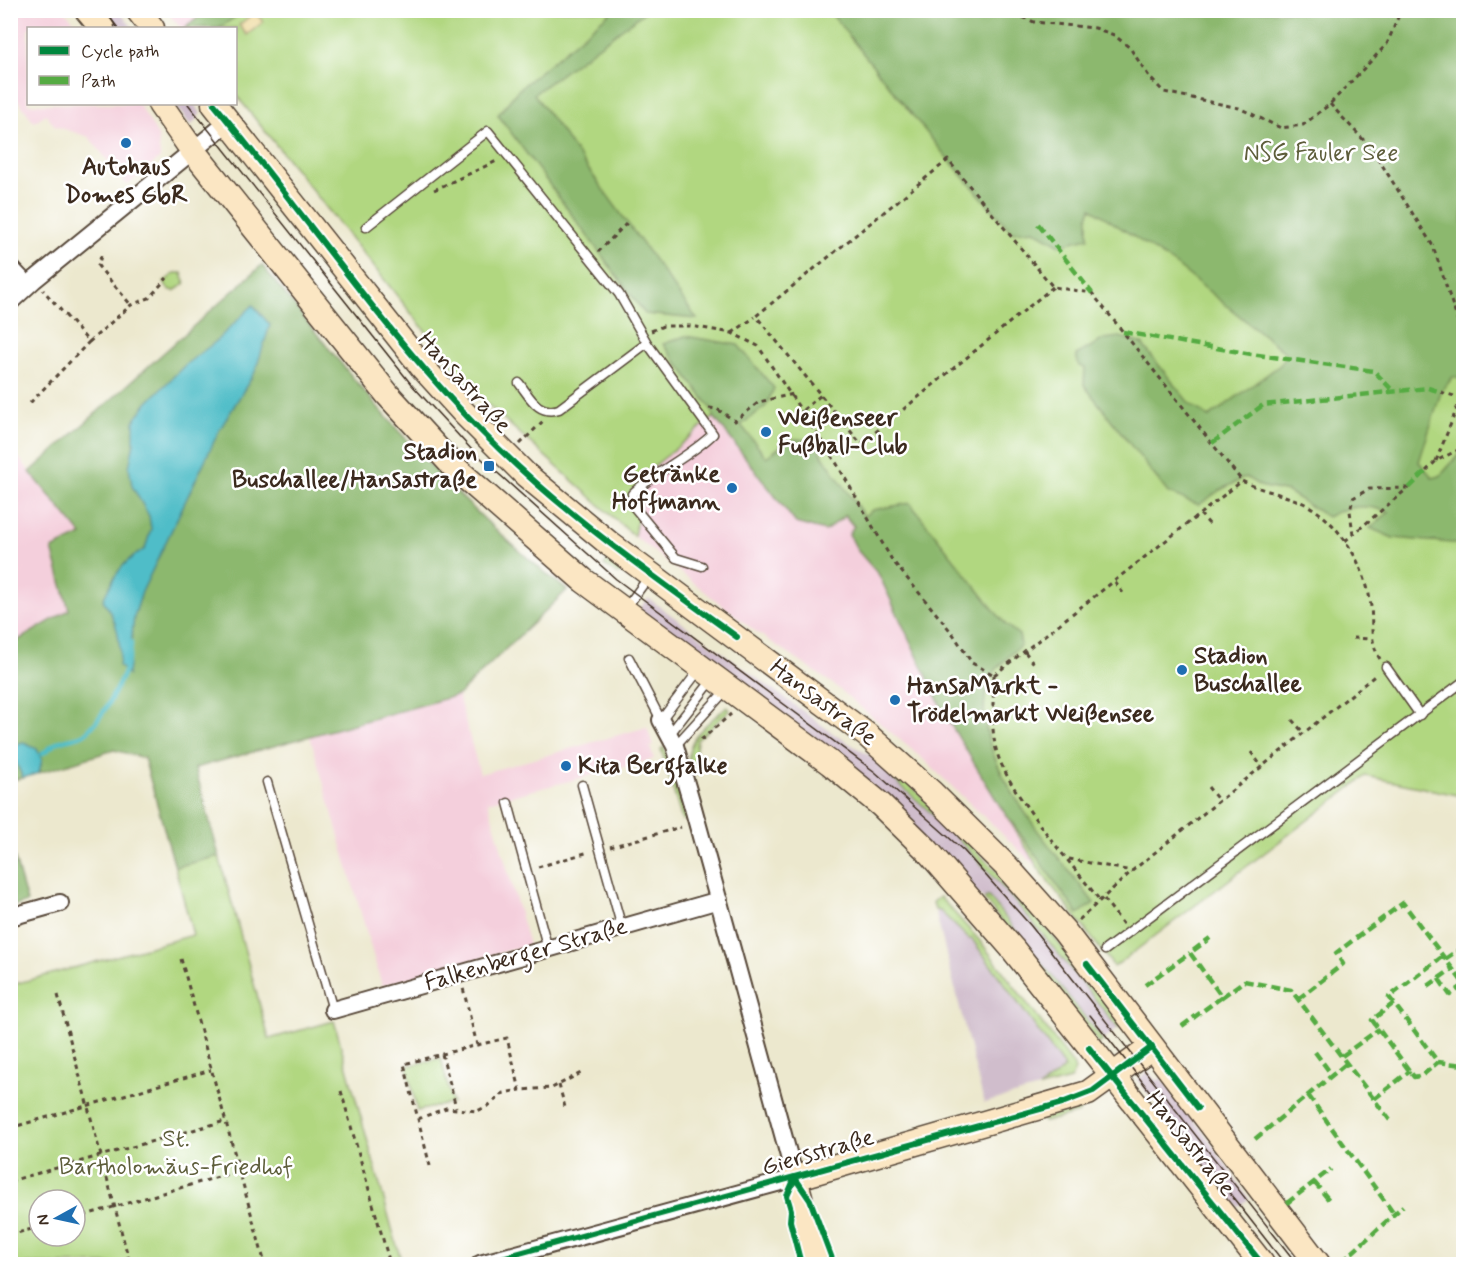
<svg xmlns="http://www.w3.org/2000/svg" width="1474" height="1275" font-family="Mynerve,sans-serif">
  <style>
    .built { fill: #f4cfdc }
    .industrial { fill: #d0bdcc }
    .green { fill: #b1d780; stroke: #76804f; stroke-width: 1.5; fill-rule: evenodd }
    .forest { fill: #8cb86e; stroke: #647146; stroke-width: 1.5 }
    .sand { fill: #eeda9e; stroke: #94825e; stroke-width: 1.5 }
    .water { fill: #4fbdc8; stroke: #457473; stroke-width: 1.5 }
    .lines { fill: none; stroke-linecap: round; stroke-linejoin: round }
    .stream { stroke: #4fbdc8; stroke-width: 4.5 }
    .lane-casing { stroke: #564638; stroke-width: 11 }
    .street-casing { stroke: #564638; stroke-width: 20 }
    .secondary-casing { stroke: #564638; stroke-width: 27 }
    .path { stroke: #564638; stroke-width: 3; stroke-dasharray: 4.5 4.5; stroke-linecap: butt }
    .lane { stroke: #fff; stroke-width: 8 }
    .street { stroke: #fff; stroke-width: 16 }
    .secondary { stroke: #fbe6c3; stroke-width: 24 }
    .tram { stroke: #3b2a1e; stroke-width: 1.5 }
    .quiet { stroke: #55ab43; stroke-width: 4.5; stroke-dasharray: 9 4.5; stroke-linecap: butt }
    .cycleway-casing { stroke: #fff; stroke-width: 10 }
    .cycleway { stroke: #00873e; stroke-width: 6 }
    .poi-dot { fill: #1f6fb2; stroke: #fff; stroke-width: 2 }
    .labels { text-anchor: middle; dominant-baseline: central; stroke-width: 5; stroke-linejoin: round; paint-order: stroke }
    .park-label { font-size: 24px; fill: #5e5e3b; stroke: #fff }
    .poi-label { font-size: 24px; font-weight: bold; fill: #3b2a1e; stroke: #fff; text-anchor: start }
    .street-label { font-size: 24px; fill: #3b2a1e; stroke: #fff }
  </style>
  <rect width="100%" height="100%" fill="#fff"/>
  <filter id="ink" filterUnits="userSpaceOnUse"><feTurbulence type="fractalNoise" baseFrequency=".0167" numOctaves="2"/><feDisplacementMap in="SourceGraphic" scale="12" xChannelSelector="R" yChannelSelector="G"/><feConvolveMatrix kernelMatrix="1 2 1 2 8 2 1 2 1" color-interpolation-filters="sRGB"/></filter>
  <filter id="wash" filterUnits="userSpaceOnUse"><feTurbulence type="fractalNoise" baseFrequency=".008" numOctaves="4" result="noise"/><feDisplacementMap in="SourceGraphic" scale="24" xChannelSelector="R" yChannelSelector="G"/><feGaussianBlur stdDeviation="1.35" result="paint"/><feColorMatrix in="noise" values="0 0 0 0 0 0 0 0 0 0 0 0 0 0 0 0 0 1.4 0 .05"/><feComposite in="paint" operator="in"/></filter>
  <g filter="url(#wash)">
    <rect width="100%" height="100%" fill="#ece8ce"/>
    <!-- built -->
    <path class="built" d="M11,10L65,11L80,28H28V104H138L142,109L158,136L160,158L127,185L89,137L55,126L46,114L34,122L11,91Z
      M166,11H208L185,28H181Z
      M714,417L845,515L864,539L945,715L1039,869L923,759L833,684L755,631L634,536L646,473Z
      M10,447L82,535L52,550L69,610L11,645Z
      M458,695L480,774L647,727L653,746L650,747L654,759L488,802L529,945L382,986L310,736Z"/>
    <!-- industrial -->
    <path class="industrial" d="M97,11H119L133,28H112Z
      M169,104H194L201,113L191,126L178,109Z
      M648,598L834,734L898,773L893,779L948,828L1011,895L1118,1028L1103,1040L988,896L984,899L638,611Z
      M935,910L940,911L969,939H972L1066,1069L1039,1088L984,1103Z
      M1148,1071L1156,1081L1161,1078L1210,1141L1249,1199L1238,1207L1137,1080Z"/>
    <!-- green -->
    <path class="green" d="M208,10L1463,11L1464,339L1454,377L1464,378L1463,790L1457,795L1366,776L1114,967L1039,869L945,715L864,539L845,516L825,531L796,523L714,417L646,473L634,536L476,394L236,95V28H185Z
      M175,273H182L185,284L174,291L168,289L164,282Z
      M611,556L629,571L617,574L604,565Z
      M727,707L730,710L697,740L695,757L699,774H691C681,741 704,726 727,707Z
      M664,747L687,819L682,820L661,749Z
      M898,773L1021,896L1123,1024L1118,1028C1048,940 980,852 893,779Z
      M219,856L269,1039L334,1021L402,1264H11V985L193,935L175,867ZM39,1200H75V1236H39Z
      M988,896L1103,1040L1099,1044L984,899Z
      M940,897L980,941L1073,1064L1075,1070L1070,1080L1039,1088L1065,1068L972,939H969L940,911L935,910L933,902Z
      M441,1058L452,1103L417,1111L407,1066Z
      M1084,1105L1078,1113L1044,1122L1042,1117Z"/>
    <!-- forest -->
    <path class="forest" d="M208,10H244V11L219,28H185Z
      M613,10L646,11L534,94L697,319L645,314L498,115L517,91Z
      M829,11H1463V378L1453,377L1441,392L1419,462L1433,478L1440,476L1463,450V544L1393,538L1370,528L1389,512C1365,504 1349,505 1327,517L1288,492L1260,486L1246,477L1220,490L1199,505L1168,493L1084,385L1085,368L1079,366L1076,355L1104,339L1120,337L1142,344L1189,403L1209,417L1280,365L1287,354L1176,265L1091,208L1088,217V238L1060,245L1034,230L1012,232L943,153Z
      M262,265C358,387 444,494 567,590L458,695L195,768L219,856L175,867L144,758L114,750L39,773L42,760L11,747L10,645L69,610L52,549L82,535L30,472Z
      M685,336L738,345L774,388L766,406L741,425L766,457L791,439L812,440L864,516L872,510L910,503L1005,624L1019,635L1021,645C1011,655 996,666 990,679C960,752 1054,849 1094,903L1078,914L1000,806L945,715L879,575L858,551L849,534L854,526L845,515L825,531L796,523L714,417L711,408L663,344Z
      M11,757L14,758L23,778L11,780Z
      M10,842L27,902L11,907H10Z"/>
    <!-- sand -->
    <path class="sand" d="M255,12L263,22L247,35L239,25Z"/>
    <!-- water -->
    <path class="water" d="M253,305L270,325L255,372L220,429L142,592L134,617L128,675L119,666C122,640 117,621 103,600C114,576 122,561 145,549L151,529L149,516L132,486L129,467L134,443V421L147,403L186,364L214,343Z
      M22,742L37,749L42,760L39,773L23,778L14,758L10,757L11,747Z"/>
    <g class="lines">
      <!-- stream -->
      <path class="stream" d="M42,754C48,750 54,743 61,741C68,738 78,738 84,734C103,720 132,665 131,642"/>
    </g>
  </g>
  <g filter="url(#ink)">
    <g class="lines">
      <defs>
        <path id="lane" d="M366,227L488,131L619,294L647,343L713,434C688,458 656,471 632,494L634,507L676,558L702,566
          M519,383C530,397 538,416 559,409L647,343
          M626,608L650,575
          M629,658L661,720L699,670
          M1386,667L1420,715
          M669,735L713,679
          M675,746L727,689
          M267,782L333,1010
          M582,785L622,928
          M508,803L548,949
          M1105,950L1464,681"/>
        <path id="street" d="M10,267L27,285
          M10,302L34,280L228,122
          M10,917L60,903
          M333,1010L719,900
          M480,1264L795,1178L692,804L675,746L661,720"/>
        <path id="secondary" d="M87,10L102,28
          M138,10L152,28
          M160,104L193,151L388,395L455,468L583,580L830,763L881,805L927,850L1012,948L1262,1264
          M214,104L424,369L464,413L526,475L611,545L867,735L932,793L1007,867L1064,931L1318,1264
          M818,1264L795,1178L1088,1093L1152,1047"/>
      </defs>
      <!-- lane casing -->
      <use href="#lane" class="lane-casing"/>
      <!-- street casing -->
      <use href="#street" class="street-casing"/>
      <!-- secondary casing -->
      <use href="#secondary" class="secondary-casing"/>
      <!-- path -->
      <path class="path" d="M1006,10L1034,22L1095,28L1114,35L1130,48L1150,78L1164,92L1239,108L1281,128L1303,125L1330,104L1387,44L1401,10
        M1330,104L1372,149L1433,246L1464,340
        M434,190L499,160
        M598,252L627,223
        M101,256L98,266L131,305
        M1053,287L861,444L756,316L948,160L1053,287L1092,293L1242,481
        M651,331L663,326H690L732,333L758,346L837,464L892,560L953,634L972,663L994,675
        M732,333L755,317
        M89,342L131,305L149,298L167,278
        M1441,392L1464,399
        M30,403L89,342L43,290
        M709,408L717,409L735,421L759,402L793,394
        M803,410L821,395
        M520,444L543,421
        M1436,461L1461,398L1464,382
        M1426,471L1436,461L1464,447
        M1200,514L1212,527
        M1353,534L1350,511L1353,498L1369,489L1409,488
        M1345,541L1408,488
        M1115,582L1125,596
        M1353,638L1371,639
        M1025,652L1036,666
        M994,675L1242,481C1262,491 1284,494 1303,503C1338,520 1364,563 1370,600C1374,621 1368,640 1380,659
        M994,675C994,701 990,724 996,749C1006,791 1073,865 1101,902
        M1292,720L1304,733
        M701,740L731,714
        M1251,752L1262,767
        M1208,787L1219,801
        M610,847L681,827
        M1069,859L1132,871
        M538,867L589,852
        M1104,899L1123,924
        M1079,920L1132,871L1377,674
        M181,959L265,1264
        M58,995L130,1264
        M477,1045L507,1038L520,1090L552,1088L581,1073
        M442,1054L456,1107
        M559,1085L566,1111
        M341,1091L390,1264
        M418,1119L446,1108L477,1111L488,1106L504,1093L520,1090
        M10,1128L211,1070
        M430,1166L404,1064L477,1045L463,988
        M10,1181L225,1121
        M75,1218L239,1171
        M10,1235L39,1227
        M10,1240L17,1264"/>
      <!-- lane -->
      <use href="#lane" class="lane"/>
      <!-- street -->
      <use href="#street" class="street"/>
      <!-- secondary -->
      <use href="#secondary" class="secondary"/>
      <!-- tram -->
      <path class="tram" d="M104,10L118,28
        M188,104L411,384L472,450L616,579L875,772L964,851L1031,926L1297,1264
        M1090,1015L1285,1264"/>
      <!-- quiet -->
      <path class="quiet" d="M1038,224L1092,293
        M1123,332L1251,354L1374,371L1393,391
        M1212,443L1263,405L1428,388L1441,392
        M1409,488L1426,471
        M1443,956L1389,997L1438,1062L1464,1065
        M1445,959L1464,946
        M1439,979L1450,995L1464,985
        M1145,985L1190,953
        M1428,986L1452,969
        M1222,997L1244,981L1291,990L1392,1123
        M1298,999L1343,964L1336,953L1403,903L1464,984
        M1394,1003L1372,1020L1414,1077L1423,1075L1438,1062
        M1182,1026L1222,997L1190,953L1210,938
        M1315,1052L1332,1075
        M1342,1056L1379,1029
        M1308,1095L1394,1214
        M1374,1099L1410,1071
        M1255,1139L1347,1063
        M1314,1182L1329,1200
        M1287,1203L1331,1169
        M1342,1262L1403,1206"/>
      <defs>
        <path id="cycleway" d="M214,104C304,213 384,332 483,433C560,511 649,573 737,637
          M1087,964L1198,1108
          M1089,1048L1262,1264
          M795,1178L810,1200L834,1264
          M795,1178L787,1196L791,1210L790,1221L801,1264
          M480,1264L1062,1103L1093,1091L1152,1047"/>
      </defs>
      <!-- cycleway casing -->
      <use href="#cycleway" class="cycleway-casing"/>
      <!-- cycleway -->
      <use href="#cycleway" class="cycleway"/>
    </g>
  </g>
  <!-- markers -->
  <g class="poi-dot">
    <circle cx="126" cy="143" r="6"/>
    <circle cx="766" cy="432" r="6"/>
    <rect x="483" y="460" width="12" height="12" rx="3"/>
    <circle cx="732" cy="488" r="6"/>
    <circle cx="1182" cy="670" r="6"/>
    <circle cx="895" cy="700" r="6"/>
    <circle cx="566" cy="766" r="6"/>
  </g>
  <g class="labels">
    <!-- park labels -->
    <g class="park-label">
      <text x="1321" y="153">NSG Fauler See</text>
      <text x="176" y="1139">St.<tspan x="176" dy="28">Bartholomäus-Friedhof</tspan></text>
    </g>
    <!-- poi labels -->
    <g class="poi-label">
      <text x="126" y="167" text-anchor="middle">Autohaus<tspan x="126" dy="28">Domes GbR</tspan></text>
      <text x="778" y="418">Weißenseer<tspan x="778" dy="28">Fußball-Club</tspan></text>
      <text x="477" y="452" text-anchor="end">Stadion<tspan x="477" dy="28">Buschallee/Hansastraße</tspan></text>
      <text x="720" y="474" text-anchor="end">Getränke<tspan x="720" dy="28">Hoffmann</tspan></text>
      <text x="1194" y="656">Stadion<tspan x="1194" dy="28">Buschallee</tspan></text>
      <text x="907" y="686">HansaMarkt -<tspan x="907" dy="28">Trödelmarkt Weißensee</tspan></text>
      <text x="578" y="766">Kita Bergfalke</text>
    </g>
    <!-- street labels -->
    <g class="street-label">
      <text transform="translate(464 383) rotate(48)">Hansastraße</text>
      <text transform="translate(823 703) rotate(37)">Hansastraße</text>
      <text transform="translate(526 955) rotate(-16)">Falkenberger Straße</text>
      <text transform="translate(1190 1144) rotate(51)">Hansastraße</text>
      <text transform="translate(818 1153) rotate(-16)">Giersstraße</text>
    </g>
  </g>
  <!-- margin -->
  <rect width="1474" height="1275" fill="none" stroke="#fff" stroke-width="36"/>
  <!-- legend -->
  <rect x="27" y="27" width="210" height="78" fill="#ffffff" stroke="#b1aaa5" stroke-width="1.5"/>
  <rect x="39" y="46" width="30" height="9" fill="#00873e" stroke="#b1aaa5" stroke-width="1.5"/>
  <text x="81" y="57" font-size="18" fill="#3b2a1e">Cycle path</text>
  <rect x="39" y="76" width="30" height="9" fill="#55ab43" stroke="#b1aaa5" stroke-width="1.5"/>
  <text x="81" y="87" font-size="18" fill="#3b2a1e">Path</text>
  <!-- north arrow -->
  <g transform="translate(57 1218) rotate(262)"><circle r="28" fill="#ffffff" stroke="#b1aaa5" stroke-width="1.5"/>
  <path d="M0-4.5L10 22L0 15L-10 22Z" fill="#1f6fb2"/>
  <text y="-9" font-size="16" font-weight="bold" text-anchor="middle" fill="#3b2a1e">N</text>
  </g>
</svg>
